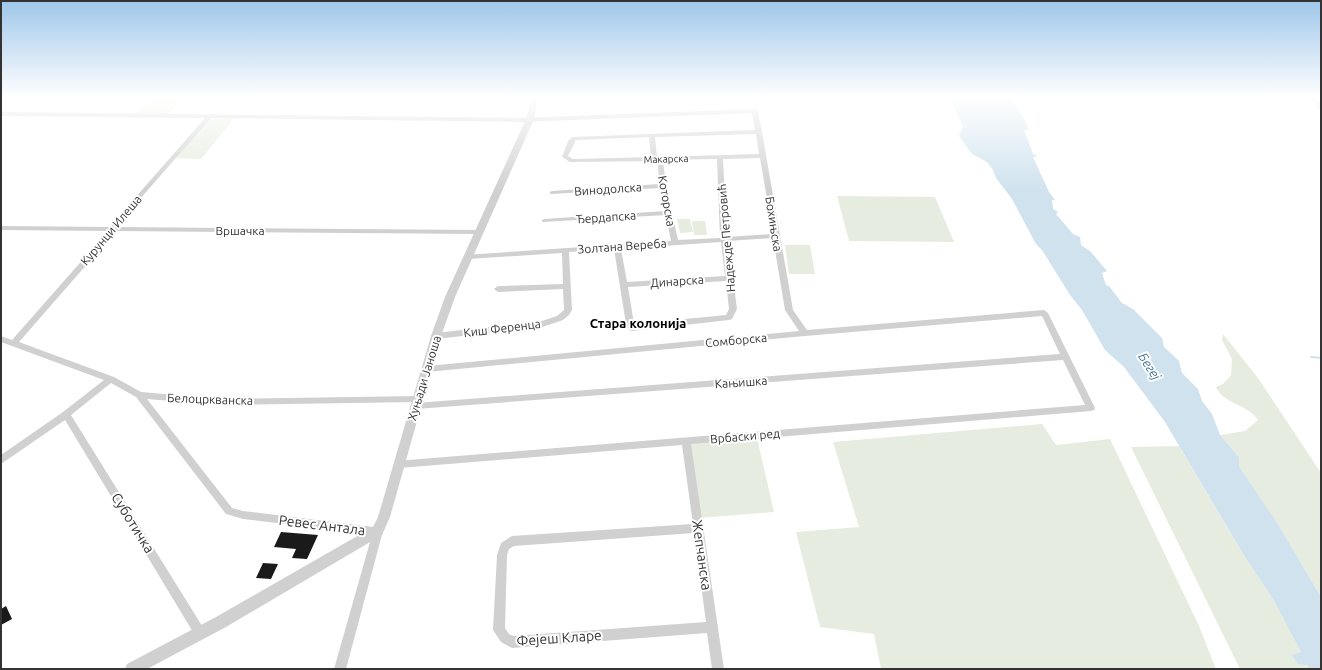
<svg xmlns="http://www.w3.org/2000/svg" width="1322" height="670" font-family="Ubuntu,sans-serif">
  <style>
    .green { fill: #e6ecdf }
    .water { fill: #cfe2ee }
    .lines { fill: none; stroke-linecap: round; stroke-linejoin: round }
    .stream-far1 { stroke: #cfe2ee; stroke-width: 1.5 }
    .stream { stroke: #cfe2ee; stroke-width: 2 }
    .building { fill: #1a1a1a }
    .minor { fill: #d0d0d0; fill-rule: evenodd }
    .tertiary { fill: #d0d0d0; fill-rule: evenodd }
    .labels { text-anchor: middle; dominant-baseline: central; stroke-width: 4; stroke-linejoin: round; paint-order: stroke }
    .far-street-label { font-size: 10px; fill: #333; stroke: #fff }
    .street-label { font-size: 12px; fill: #333; stroke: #fff }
    .neighbourhood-label { font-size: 13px; font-weight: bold; fill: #000; stroke: #fff }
    .water-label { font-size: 13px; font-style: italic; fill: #3f7597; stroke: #fff }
    .near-street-label { font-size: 14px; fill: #333; stroke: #fff }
  </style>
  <rect width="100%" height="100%" fill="#fff"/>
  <!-- green -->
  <path class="green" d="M153,97H184L168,114H136Z
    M209,119H234L201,159L174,158Z
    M837,196L935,197L954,242L849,241Z
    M677,219H690L693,232L680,233Z
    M692,221H705L707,235H694Z
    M785,245H810L815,274H789Z
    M1223,334L1258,378L1321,473V597L1275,519L1270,514L1239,466V457L1220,435L1245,431L1258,420C1248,404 1223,404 1216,387L1223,384L1231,375L1232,359L1222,340Z
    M1042,424L1056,445L1110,439L1199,626L1216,669H881L874,634L820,627L796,532L859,527L833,442Z
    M757,438L774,512L699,518L688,443Z
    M1179,446L1245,557L1273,599L1301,652L1293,655L1307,665L1309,669H1240L1131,447Z"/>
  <!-- water -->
  <path class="water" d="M946,97H1008L1014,105L1018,106L1029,130H1024L1033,154L1038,156L1033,157L1049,192L1055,200H1052L1053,209L1058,212L1056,214L1073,234L1080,237L1081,245L1090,251L1107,271L1102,273L1106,285L1109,286L1122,303L1133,309L1162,338L1164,347L1179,361L1182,373L1198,389L1202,401L1212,414L1220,435L1239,457V466L1270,513L1275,519L1321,597V669H1309L1307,665L1298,664L1292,655L1301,652L1273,599L1245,557L1165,422L1124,367L1105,350L1082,310L1070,295L1042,250L1036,244L1012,199L996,178L993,170L987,162L972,154L959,136L963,126L953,105Z"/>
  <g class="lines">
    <!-- stream-far1 -->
    <path class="stream-far1" d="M791,97L792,102"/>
    <!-- stream -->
    <path class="stream" d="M1311,357L1321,358"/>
  </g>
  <!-- building -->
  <path class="building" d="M281,532L318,535L307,559L292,558L296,549L274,547Z
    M263,563L278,564L271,579L256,578Z
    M6,606L12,619L1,625V609Z"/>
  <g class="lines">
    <!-- minor -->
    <path class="minor" d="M1249,97H1315L1316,98L1313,100L1252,99Z
      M755,109L758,111L762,132L793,310L807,330L1044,310L1048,313L1095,408L1094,410L1091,411L691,444L724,669H712L707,633L512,648L501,642L493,630L497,555L501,543L512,536L693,524L682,445L399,468L396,467L394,464L396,461L1085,405L1063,360L416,409L413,408L412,406L413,404L416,403L1060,354L1042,316L805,336L427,372L424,371L423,369L424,367L427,366L799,331L785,310L773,238L728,241L737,309L732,319L729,320L632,331L629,330L626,324L614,249L569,252L572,310L569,315L563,320L542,327L436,339L432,336L436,333L542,321L557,316L564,310L563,289L498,292L494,289L498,286L563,284L562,253L468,259L464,257L465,255L671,241L666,215L542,222V220L544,219L665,211L660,188L550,194V192L552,191L660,184L657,161L570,162L562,157L568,141L572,137L755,130L752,113L521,122L211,118L118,224V227L479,230L482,232L479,234L116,231L19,342L114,377L141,392L222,399L418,396L421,397L422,399L421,401L418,402L222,405L147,399L232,508L243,511L382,528L383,531L346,669H334L372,535L243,519L226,514L136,397L111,383L71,415L204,629L206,633L204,637L200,639L196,637L65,420L1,464V455L63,412L104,380L1,342V336L12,340L108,231L1,230V226L111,227L113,223L205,118L1,116V112L521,118ZM756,134L759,154L657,157L655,137ZM649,137L651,157L573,159L568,156L576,140ZM760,158L773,234L727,237L723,159ZM717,159L720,238L678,240L666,186L663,160ZM721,242L725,276L627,282L621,249ZM726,281L729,309L726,315L634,324L628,287ZM694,533L706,622L513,636L509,634L505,628L507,555L509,549L514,546Z"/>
    <!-- tertiary -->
    <path class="tertiary" d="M532,97H538L534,119L455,297L441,336L390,517L382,535L226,627L147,669H125L127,664L216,617L373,527L378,517L431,336L445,297L526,119Z
      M1310,97H1317L1321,104V111L1319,110Z"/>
  </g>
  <!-- sky -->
  <linearGradient id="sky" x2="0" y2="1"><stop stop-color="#9ec6ea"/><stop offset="0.51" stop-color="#fff"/><stop offset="1" stop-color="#fff" stop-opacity="0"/></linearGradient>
  <rect width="1322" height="191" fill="url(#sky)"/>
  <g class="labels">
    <!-- far-street labels -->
    <g class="far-street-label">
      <text transform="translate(666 159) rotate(-2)">Макарска</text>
    </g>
    <!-- street labels -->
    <g class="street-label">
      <text transform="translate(608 189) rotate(-4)">Винодолска</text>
      <text transform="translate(667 201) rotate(80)">Которска</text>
      <text transform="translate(606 217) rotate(-4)">Ђердапска</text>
      <text transform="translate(774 224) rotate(81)">Бохињска</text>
      <text transform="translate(111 230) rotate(-50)">Курунци Илеша</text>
      <text x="240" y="230">Вршачка</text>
      <text transform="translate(726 238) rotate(-95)">Надежде Петровић</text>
      <text transform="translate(622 246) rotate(-4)">Золтана Вереба</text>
      <text transform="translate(677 281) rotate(-4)">Динарска</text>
      <text transform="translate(502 328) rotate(-7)">Киш Ференца</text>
      <text transform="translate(736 340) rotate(-5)">Сомборска</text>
      <text transform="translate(424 378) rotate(-73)">Хуњади Јаноша</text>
      <text transform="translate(741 382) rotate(-4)">Кањишка</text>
      <text transform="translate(210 399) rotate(2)">Белоцркванска</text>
      <text transform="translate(745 436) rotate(-5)">Врбаски ред</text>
    </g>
    <!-- neighbourhood labels -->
    <g class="neighbourhood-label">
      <text x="638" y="323">Стара колонија</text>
    </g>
    <!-- water labels -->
    <g class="water-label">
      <text transform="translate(1150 366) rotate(57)">Бегеј</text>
    </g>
    <!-- near-street labels -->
    <g class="near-street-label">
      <text transform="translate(133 523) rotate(58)">Суботичка</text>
      <text transform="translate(322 525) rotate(7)">Ревес Антала</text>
      <text transform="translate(702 555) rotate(82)">Жепчанска</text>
      <text transform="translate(559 638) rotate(-4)">Фејеш Кларе</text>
    </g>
  </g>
  <!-- border -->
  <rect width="1322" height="670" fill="none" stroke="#333333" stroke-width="4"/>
</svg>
